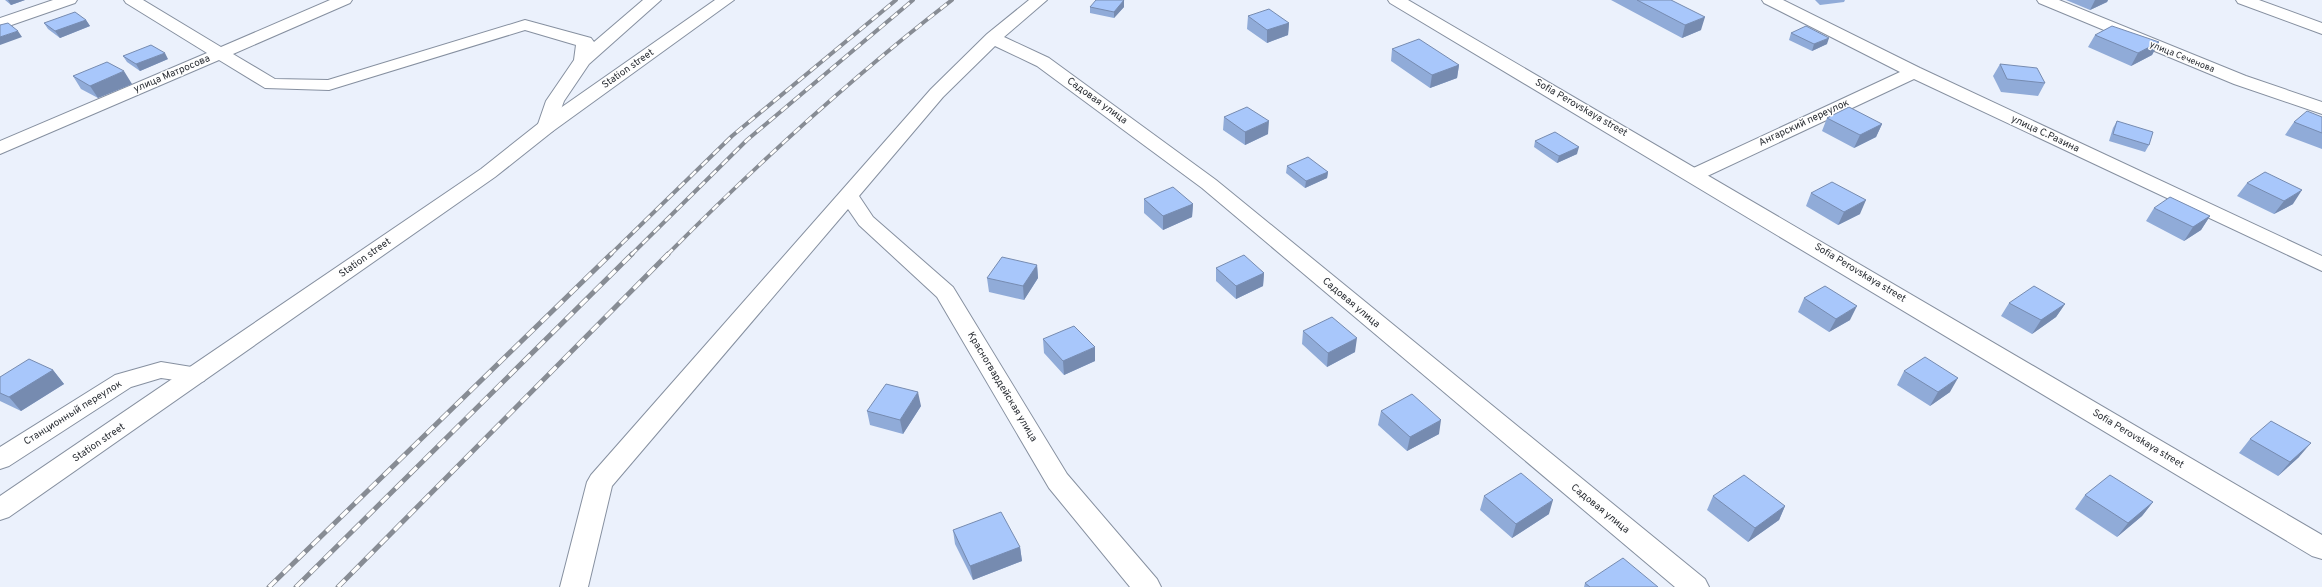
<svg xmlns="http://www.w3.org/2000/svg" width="2322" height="587" font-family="Overpass,sans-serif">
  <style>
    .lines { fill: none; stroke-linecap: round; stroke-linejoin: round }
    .minor-casing { stroke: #8690a0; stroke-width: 2 }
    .major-casing { stroke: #8690a0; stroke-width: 2 }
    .minor { fill: #fff; fill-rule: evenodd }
    .major { fill: #fff; fill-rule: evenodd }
    .rail-far1-casing { stroke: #878c94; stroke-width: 4 }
    .rail-casing { stroke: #878c94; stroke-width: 5 }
    .rail-far1 { stroke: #fefefe; stroke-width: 2.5; stroke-dasharray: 8; stroke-linecap: butt }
    .rail { stroke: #fefefe; stroke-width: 3.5; stroke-dasharray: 10; stroke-linecap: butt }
    .wall { fill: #90abd8 }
    .shaded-wall { fill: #768bb0 }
    .building { fill: #a8c7fb; stroke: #768bb0 }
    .labels { text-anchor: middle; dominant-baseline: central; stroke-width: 3; stroke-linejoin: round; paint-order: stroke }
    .far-street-label { font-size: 9px; fill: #2a2e34; stroke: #fefefe }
    .street-label { font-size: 10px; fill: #2a2e34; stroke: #fefefe }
  </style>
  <rect width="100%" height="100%" fill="#ebf1fc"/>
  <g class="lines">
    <defs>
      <path id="minor" d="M53,0H77L75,3L0,29V18Z
        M124,0H143L221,47L330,0H352L350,3L233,54L275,79L328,80L525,20L591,38L594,42L643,0H661L589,64L564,101L553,131L546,133L539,131L537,127L546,101L574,60L576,45L525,30L329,90L265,88L219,60L0,154V141L207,53L126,3Z
        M1029,0H1047L1004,37L1049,58L1216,180L1705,579L1709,587H1675L1202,188L1037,66L995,46L943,97L859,196L873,217L953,287L1067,474L1157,579L1161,587H1130L1049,488L937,297L859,225L848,209L612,486L588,587H560L587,482L591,475L931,89L987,34Z
        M1762,0H1783L1920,68L2322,256V271L1914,79L1701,179L1694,181L1687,179L1684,175L1687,171L1900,72L1764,3Z
        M2037,0H2059L2246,76L2322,102V114L2234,84L2039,3Z
        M2236,0H2259L2322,23V34L2238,3Z
        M161,362L204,369L208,375L204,381L196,383L161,378L131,387L9,466L0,469V447L115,375Z"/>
      <path id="major" d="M715,0H734L553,131L495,177L9,517L0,520V496L481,169L539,123Z
        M1388,0H1408L2322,535V559L2312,556L1390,3Z"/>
    </defs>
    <!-- minor casing -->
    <use href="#minor" class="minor-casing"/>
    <!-- major casing -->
    <use href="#major" class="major-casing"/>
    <!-- minor -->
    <use href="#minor" class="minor"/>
    <!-- major -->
    <use href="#major" class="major"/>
    <defs>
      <path id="rail-far1" d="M610,255L732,136L896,0
        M631,255L747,140L913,0
        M667,255C757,164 851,78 952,0"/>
      <path id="rail" d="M269,587L611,254
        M296,587L632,254
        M338,587L668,254"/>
    </defs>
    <!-- rail-far1 casing -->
    <use href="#rail-far1" class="rail-far1-casing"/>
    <!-- rail casing -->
    <use href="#rail" class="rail-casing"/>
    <!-- rail-far1 -->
    <use href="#rail-far1" class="rail-far1"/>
    <!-- rail -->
    <use href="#rail" class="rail"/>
  </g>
  <!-- wall -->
  <path class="wall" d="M5,0H25L11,5Z
    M1124,0V7L1114,18L1090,13V7Z
    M1611,0H1671L1701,30L1682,38Z
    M1815,0H1845L1844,2L1820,5Z
    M2066,0H2108L2107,2L2090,10Z
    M1248,16L1289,23L1288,35L1267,43L1247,29Z
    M86,20L90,26L60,38L48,29L44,23Z
    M1791,33L1827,44L1812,51L1789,40Z
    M2095,35L2159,42L2152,55L2131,66L2088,47Z
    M1392,49L1459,65L1457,78L1430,88L1391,61Z
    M123,56L168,59L140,71L127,62Z
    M2000,64L2045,83L2038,96L2001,92L1993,76Z
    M73,76L132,84L98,98L81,89Z
    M1224,117L1268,134L1245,145L1223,130Z
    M2322,117V149L2285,135L2294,122Z
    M1827,118L1882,124L1876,137L1854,148L1822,131Z
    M2117,121L2149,145L2145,152L2109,141L2113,128Z
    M1535,141L1577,154L1557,163L1534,147Z
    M1287,166L1328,172L1327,178L1305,188L1286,173Z
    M2247,183L2293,204L2274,214L2237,196Z
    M1811,193L1860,214L1838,225L1806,206Z
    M1144,199L1193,204L1192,217L1163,230L1144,213Z
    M2154,208L2210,216L2201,230L2184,241L2146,221Z
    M1037,265L1038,278L1024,300L989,292L987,278Z
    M1216,268L1264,273L1263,286L1236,299L1216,281Z
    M1804,298L1850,320L1829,332L1798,312Z
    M2009,303L2065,304L2056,317L2032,334L2001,316Z
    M1303,331L1355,352L1327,367L1302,344Z
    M1043,339L1095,361L1064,375L1044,353Z
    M53,370L64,384L21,411L0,401V377Z
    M1904,371L1950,392L1930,406L1897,385Z
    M921,406L903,434L870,425L867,411Z
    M1381,411L1439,434L1407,451L1378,425Z
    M2250,439L2299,457L2278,476L2239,453Z
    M2085,495L2153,502L2142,516L2117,537L2075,509Z
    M1484,496L1549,514L1512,538L1480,510Z
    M1713,496L1785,506L1779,520L1748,542L1707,510Z
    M953,530L1020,547L1022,561L973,580L955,544Z
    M1585,583L1658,587H1584Z"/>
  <!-- shaded-wall -->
  <path class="shaded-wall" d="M8,0H25L11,5Z
    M1124,0V7L1114,18V12Z
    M2095,0H2108L2107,2L2090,10Z
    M1705,17L1701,30L1682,38L1685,25Z
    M86,20L90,26L60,38L55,31Z
    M1289,23L1288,35L1267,43V30Z
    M18,31L22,37L0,45V37Z
    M1829,38L1827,44L1812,51L1814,44Z
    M2159,42L2152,55L2131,66L2138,53Z
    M165,53L168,59L140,71L136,64Z
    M1459,65L1457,78L1430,88L1432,75Z
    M124,71L132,84L98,98L90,86Z
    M1269,121L1268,134L1245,145V132Z
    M1882,124L1876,137L1854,148L1860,135Z
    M1579,147L1577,154L1557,163L1559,156Z
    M1328,172L1327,178L1305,188L1306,181Z
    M2302,190L2293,204L2274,214L2284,201Z
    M1866,200L1860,214L1838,225L1844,212Z
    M1193,204L1192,217L1163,230V216Z
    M2210,216L2201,230L2184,241L2193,227Z
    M1037,265L1038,278L1024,300L1023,286Z
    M1264,273L1263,286L1236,299V286Z
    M2065,304L2056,317L2032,334L2041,320Z
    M1857,306L1850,320L1829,332L1836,319Z
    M1357,338L1355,352L1327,367L1328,353Z
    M1095,347V361L1064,375L1063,361Z
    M53,370L64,384L21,411L9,397Z
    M1958,378L1950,392L1930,406L1938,392Z
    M918,392L921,406L903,434L900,420Z
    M1441,420L1439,434L1407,451L1410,437Z
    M2311,443L2299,457L2278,476L2290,462Z
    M1553,500L1549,514L1512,538L1516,524Z
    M2153,502L2142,516L2117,537L2128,523Z
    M1785,506L1779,520L1748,542L1755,528Z
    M1020,547L1022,561L973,580L970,566Z"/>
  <!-- building -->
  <path class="building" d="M1096,0H1124L1114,12L1090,7Z
    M1637,0H1671L1705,17L1685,25Z
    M1269,9L1289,23L1267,30L1248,16Z
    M75,12L86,20L55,31L44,23Z
    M8,23L18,31L0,37V25Z
    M1806,26L1829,38L1814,44L1791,33Z
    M2112,26L2159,42L2138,53L2095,35Z
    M1419,39L1459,65L1432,75L1392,49Z
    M151,45L165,53L136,64L123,56Z
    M107,62L124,71L90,86L73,76Z
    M2000,64L2037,68L2045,83L2007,79Z
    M1247,107L1269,121L1245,132L1224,117Z
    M1849,107L1882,124L1860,135L1827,118Z
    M2307,111L2322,117V133L2294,122Z
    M2117,121L2153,132L2149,145L2113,134Z
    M1555,132L1579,147L1559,156L1535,141Z
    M1308,157L1328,172L1306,181L1287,166Z
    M2265,172L2302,190L2284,201L2247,183Z
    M1832,182L1866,200L1844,212L1811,193Z
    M1173,187L1193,204L1163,216L1144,199Z
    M2170,197L2210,216L2193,227L2154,208Z
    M1244,255L1264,273L1236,286L1216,268Z
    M1002,257L1037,265L1023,286L987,278Z
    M1825,286L1857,306L1836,319L1804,298Z
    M2034,286L2065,304L2041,320L2009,303Z
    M1332,317L1357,338L1328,353L1303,331Z
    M1074,326L1095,347L1063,361L1043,339Z
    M1925,357L1958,378L1938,392L1904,371Z
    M29,359L53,370L9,397L0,393V377Z
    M886,384L918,392L900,420L867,411Z
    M1412,394L1441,420L1410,437L1381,411Z
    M2271,421L2311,443L2290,462L2250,439Z
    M1521,473L1553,500L1516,524L1484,496Z
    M1744,475L1785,506L1755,528L1713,496Z
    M2110,475L2153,502L2128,523L2085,495Z
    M1001,512L1020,547L970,566L953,530Z
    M1623,558L1658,587H1590L1585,583Z"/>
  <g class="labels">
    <!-- far-street labels -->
    <g class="far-street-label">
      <text transform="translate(2182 57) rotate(22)">улица Сеченова</text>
    </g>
    <!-- street labels -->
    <g class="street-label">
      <text transform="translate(628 69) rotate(-35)">Station street</text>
      <text transform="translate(172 74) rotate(-23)">улица Матросова</text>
      <text transform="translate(1097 101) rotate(36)">Садовая улица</text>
      <text transform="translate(1581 108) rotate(30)">Sofia Perovskaya street</text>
      <text transform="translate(1804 123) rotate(-25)">Ангарский переулок</text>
      <text transform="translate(2045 134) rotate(25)">улица С.Разина</text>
      <text transform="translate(365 258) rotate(-35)">Station street</text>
      <text transform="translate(1860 273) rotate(31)">Sofia Perovskaya street</text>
      <text transform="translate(1351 303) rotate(40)">Садовая улица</text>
      <text transform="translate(1002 387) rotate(59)">Красногвардейская улица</text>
      <text transform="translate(73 413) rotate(-32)">Станционный переулок</text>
      <text transform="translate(2138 439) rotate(31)">Sofia Perovskaya street</text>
      <text transform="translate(99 443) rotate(-34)">Station street</text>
      <text transform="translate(1600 509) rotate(39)">Садовая улица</text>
    </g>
  </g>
</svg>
